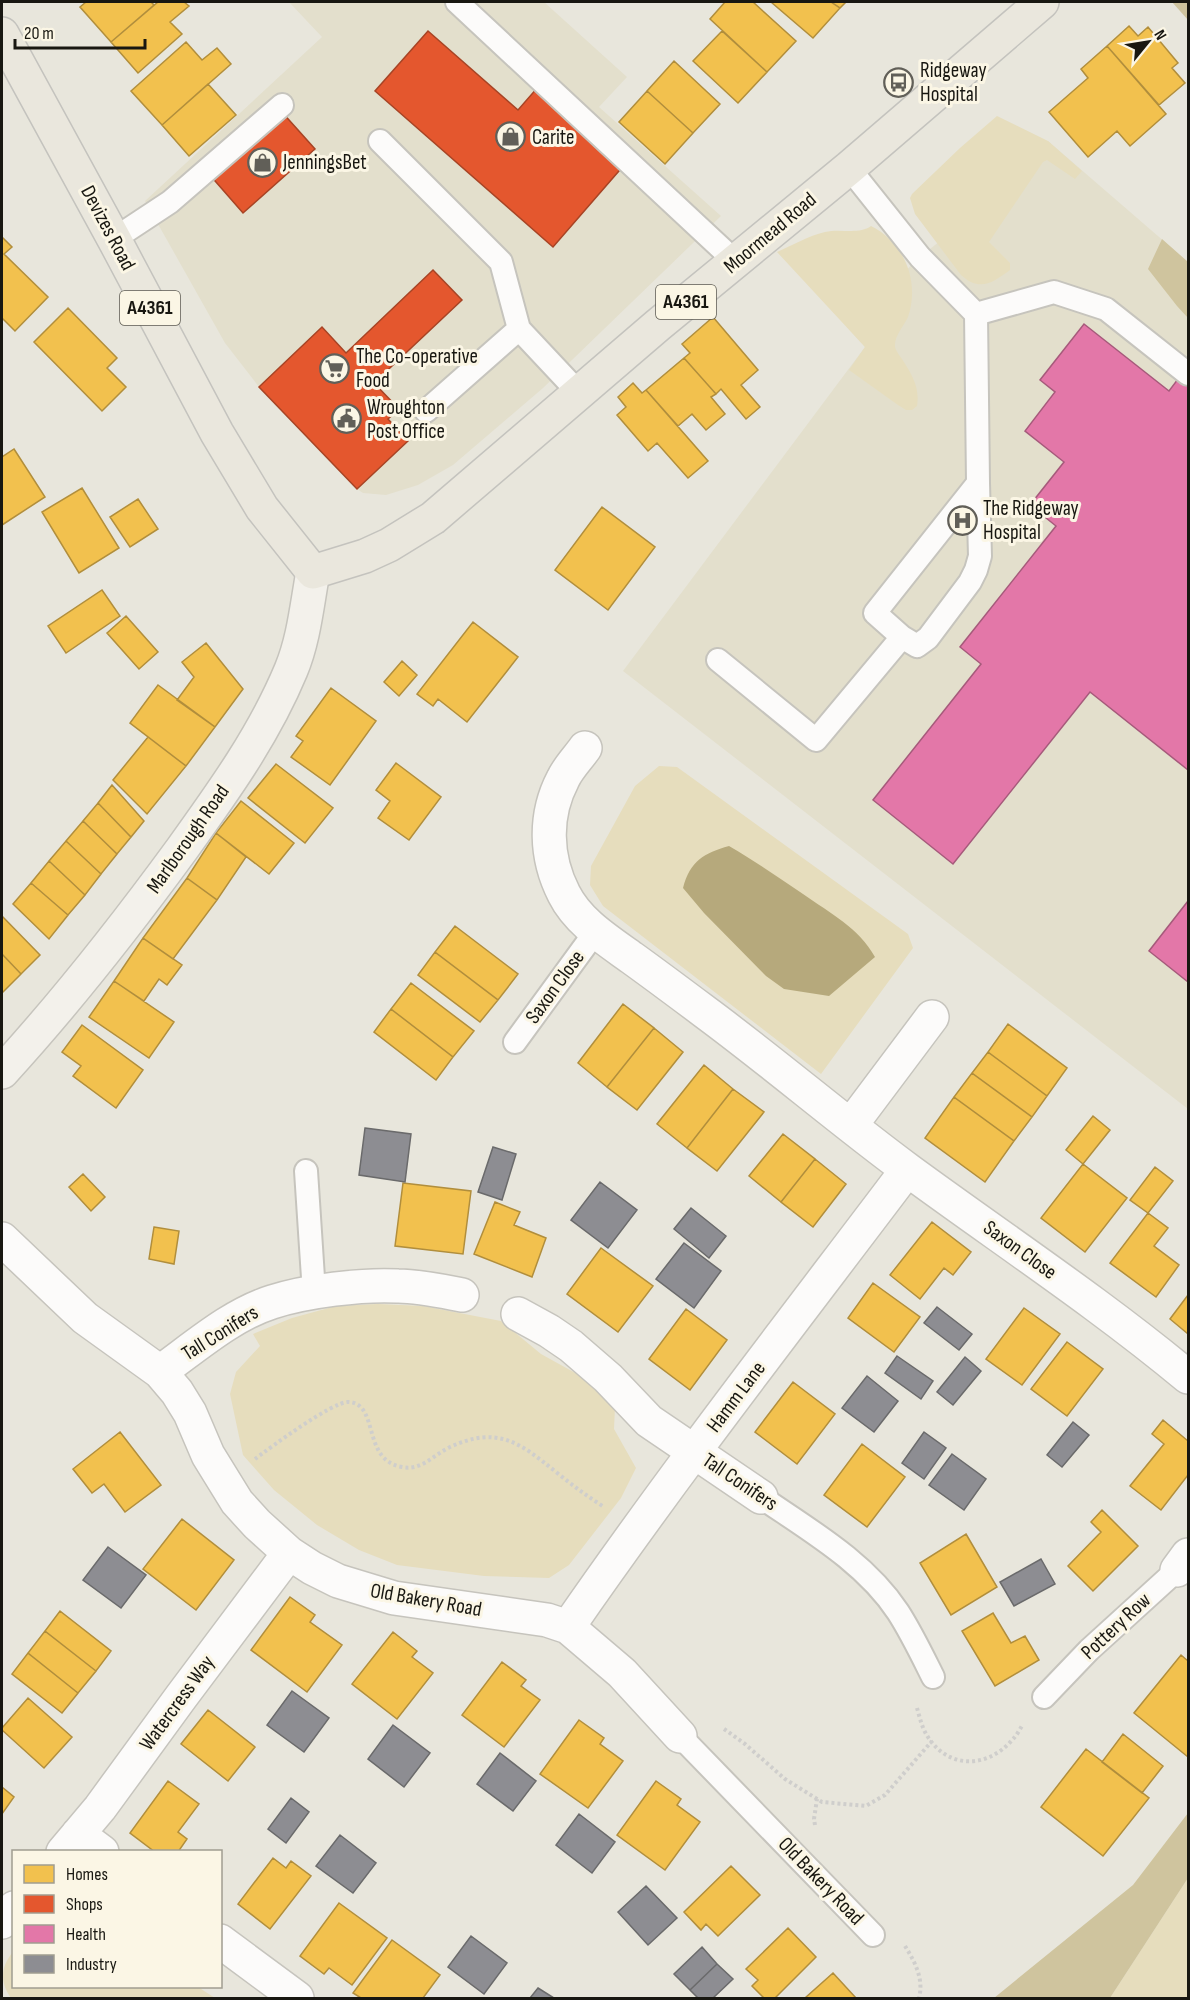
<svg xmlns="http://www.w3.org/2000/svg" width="1190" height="2000" font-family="'Sofia Sans Condensed',sans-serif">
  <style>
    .built { fill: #e3dfcc }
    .green { fill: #e6ddbd }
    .forest { fill: #cfc49e }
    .water { fill: #b6a97c }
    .homes { fill: #f2c14e; stroke: #b18e3c; stroke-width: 1.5 }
    .shops { fill: #e4572e; stroke: #a74425; stroke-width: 1.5 }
    .health { fill: #e377a8; stroke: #a65a7b; stroke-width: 1.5 }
    .industry { fill: #8d8d92; stroke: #6a6a6b; stroke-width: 1.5 }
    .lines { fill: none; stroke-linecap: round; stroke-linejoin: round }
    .service-casing { stroke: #c6c4bd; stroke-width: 26 }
    .minor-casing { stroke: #c6c4bd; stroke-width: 36 }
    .secondary-casing { stroke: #c6c4bd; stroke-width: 36 }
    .primary-casing { stroke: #c4c3be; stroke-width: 36 }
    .path { stroke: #cfcecc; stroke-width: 4; stroke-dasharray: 3 3; stroke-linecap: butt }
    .service { stroke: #fcfbfa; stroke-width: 22 }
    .minor { stroke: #fcfbfa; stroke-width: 33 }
    .secondary { stroke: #f3f1eb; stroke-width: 33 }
    .primary { stroke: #eae7dd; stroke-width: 33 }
    .labels { text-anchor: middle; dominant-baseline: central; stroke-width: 6; stroke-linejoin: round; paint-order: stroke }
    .shield { fill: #fbf6e5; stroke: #5c5a51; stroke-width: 1.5 }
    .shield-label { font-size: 20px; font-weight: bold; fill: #181711 }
    .poi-label { font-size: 21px; fill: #181711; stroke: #fbf6e5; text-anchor: start }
    .street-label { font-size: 21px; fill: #181711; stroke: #fbf6e5 }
  </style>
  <rect width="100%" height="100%" fill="#e8e6dc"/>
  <!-- built -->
  <path class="built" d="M289,2H544L627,77L599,107L721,216L543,388L453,465L418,485L386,495L363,493L357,489L259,387L225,343L145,201L322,37Z
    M1048,141L1188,262V1109L623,671L865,347L847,327L920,257L960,225Z"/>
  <!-- green -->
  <path class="green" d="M997,116L1048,141L1082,171L1075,179L1047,160L1043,162L989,242L1010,263V270C992,283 980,292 961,275L915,214L910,198L912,194L960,148Z
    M871,226C905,243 920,282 908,317C904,326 894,336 895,347C896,351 900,356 902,359C912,375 920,387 917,406L912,410H906L898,405L849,370L865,347L777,252C793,245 808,236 825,232C840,228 859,235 871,226Z
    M659,766L677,767L908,934L913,948L821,1074L603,906L590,885L591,866L635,786Z
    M378,1304L423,1306L501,1321L541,1354L588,1380L615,1407L614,1429L636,1468L621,1498L569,1565L549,1578L484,1576L397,1565L359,1550L317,1525L274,1490L243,1455L230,1394L236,1372L260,1346L253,1334L292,1318L336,1306Z
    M1188,1878V1998H1110Z
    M13,1952L14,1986L198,1987L215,1998H11C0,1983 0,1967 13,1952Z"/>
  <!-- forest -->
  <path class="forest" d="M1172,2H1188V20Z
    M1162,239L1188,262V318L1177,306L1148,269Z
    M1188,1813V1878L1110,1998H994L1133,1885Z"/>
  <!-- water -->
  <path class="water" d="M729,846C755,861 779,878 803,894C830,913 859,928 875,957L829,996L784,989L766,976L704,913L683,888C690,861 704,853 729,846Z"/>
  <!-- homes -->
  <path class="homes" d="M86,2H151L154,5L111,42L80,7Z
    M158,2H184L189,6L170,22L182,34L138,73L111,42Z
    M725,2H753L796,41L767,72L710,19Z
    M771,2H831L840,8L813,38Z
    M831,2H846L840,8Z
    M1129,26L1138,36L1148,27L1178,63L1172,68L1185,83L1159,105L1107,46Z
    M722,31L767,72L738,103L693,61Z
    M186,42L202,60L217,48L231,64L162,125L131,91Z
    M1107,46L1166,114L1130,146L1117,131L1088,157L1049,112L1088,78L1081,69Z
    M674,61L720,104L693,133L647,91Z
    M208,84L236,115L189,156L162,125Z
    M647,91L693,133L665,164L619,122Z
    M2,237L12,247L4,254L48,297L15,331L2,318Z
    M68,308L117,358L107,368L126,387L102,411L34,342Z
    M713,317L758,370L741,385L760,407L746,419L721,389L716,394L684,358L690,353L682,344Z
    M684,358L716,394L711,397L725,414L706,430L692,414L678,426L646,390Z
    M633,383L642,393L646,390L708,461L688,478L657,443L648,451L617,415L626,407L618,397Z
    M14,449L45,497L2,525V457Z
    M82,488L119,548L79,573L42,512Z
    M138,499L158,529L130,547L110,517Z
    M602,507L655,547L608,610L555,570Z
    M102,590L120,616L66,653L48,626Z
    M126,616L158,652L139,669L107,633Z
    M473,622L518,657L467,722L438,699L433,706L417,694Z
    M206,643L243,689L215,727L177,700L194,677L182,662Z
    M402,661L417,675L399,696L384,682Z
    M158,685L215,727L186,766L130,723Z
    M331,688L376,721L330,785L291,757L303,741L296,736Z
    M148,737L186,766L147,814L113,780Z
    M396,763L441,797L409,840L378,818L390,801L376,790Z
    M276,764L333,808L305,843L248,798Z
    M112,785L144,821L131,837L98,803Z
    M241,801L294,843L269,874L216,833Z
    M98,803L131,837L117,854L83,821Z
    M83,821L117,854L101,874L66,841Z
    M216,833L246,857L217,900L187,878Z
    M66,841L101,874L85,895L49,861Z
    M49,861L85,895L68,915L31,883Z
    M187,878L217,900L173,959L143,938Z
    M31,883L68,915L49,939L13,904Z
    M2,916L40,955L21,974L2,954Z
    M455,926L518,974L498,1000L435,952Z
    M143,938L182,965L167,985L159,979L144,1001L114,981Z
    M435,952L498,1000L480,1022L418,975Z
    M2,954L21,974L2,993Z
    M114,981L174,1022L149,1058L89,1017Z
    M411,983L474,1031L453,1057L391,1009Z
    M623,1004L654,1028L607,1087L578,1063Z
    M391,1009L453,1057L436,1080L374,1032Z
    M1008,1024L1067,1068L1047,1096L988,1052Z
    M82,1025L143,1070L116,1108L73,1076L81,1066L62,1052Z
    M654,1028L683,1052L637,1110L607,1087Z
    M988,1052L1047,1096L1032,1117L972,1073Z
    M704,1065L733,1089L687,1148L657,1124Z
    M972,1073L1032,1117L1014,1141L954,1097Z
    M733,1089L764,1112L717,1171L687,1148Z
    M954,1097L1014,1141L985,1182L925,1138Z
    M1093,1116L1110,1130L1083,1164L1066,1150Z
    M783,1134L815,1159L781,1202L749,1176Z
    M815,1159L846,1184L813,1227L781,1202Z
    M1083,1164L1127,1198L1085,1252L1041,1218Z
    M1155,1167L1173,1181L1148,1213L1130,1200Z
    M83,1174L105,1197L91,1211L69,1187Z
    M403,1183L471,1191L463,1254L395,1246Z
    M495,1202L520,1212L514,1225L546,1238L532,1277L474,1254Z
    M1148,1213L1168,1228L1154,1246L1179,1265L1156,1297L1110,1263Z
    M932,1222L971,1252L953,1275L944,1268L920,1299L890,1275Z
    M154,1227L179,1231L174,1264L149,1259Z
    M601,1248L653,1286L618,1332L567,1294Z
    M873,1283L920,1317L894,1352L848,1318Z
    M1188,1295V1334L1170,1319Z
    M1024,1308L1060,1334L1022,1385L986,1359Z
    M686,1309L727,1340L690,1390L649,1359Z
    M1067,1342L1103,1369L1067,1416L1031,1389Z
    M793,1382L835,1414L797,1464L755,1432Z
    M1163,1420L1188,1441V1475L1161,1510L1130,1486L1164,1444L1152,1434Z
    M120,1432L161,1485L125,1512L104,1484L92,1493L73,1469Z
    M862,1444L905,1477L867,1527L824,1495Z
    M1102,1510L1138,1546L1093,1591L1068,1566L1101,1532L1091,1522Z
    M182,1519L234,1560L196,1610L143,1569Z
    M966,1534L997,1587L951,1615L920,1563Z
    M290,1597L315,1615L310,1622L342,1645L307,1692L251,1650Z
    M60,1611L111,1651L96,1671L45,1631Z
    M993,1613L1011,1643L1025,1636L1039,1660L995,1686L962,1631Z
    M45,1631L96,1671L78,1693L28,1653Z
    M393,1632L417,1651L412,1657L433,1673L397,1719L352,1684Z
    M28,1653L78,1693L62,1713L12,1674Z
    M1181,1655L1188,1661V1757L1134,1713Z
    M502,1662L526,1680L521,1686L540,1700L504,1747L462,1715Z
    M28,1698L72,1737L44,1768L2,1730V1728Z
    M208,1710L255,1747L228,1781L181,1744Z
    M579,1720L604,1738L600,1744L623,1761L588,1808L540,1774Z
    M1123,1734L1163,1766L1142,1793L1102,1762Z
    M1086,1749L1149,1798L1103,1856L1041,1807Z
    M168,1781L199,1804L178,1832L187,1839L178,1852H155L130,1833Z
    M656,1781L681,1799L677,1805L700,1822L665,1870L617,1835Z
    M2,1787L14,1797L2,1814Z
    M273,1858L286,1868L291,1861L311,1876L270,1929L238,1904Z
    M731,1866L760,1895L718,1936L706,1924L701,1930L684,1912Z
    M339,1903L387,1938L352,1985L329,1968L324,1974L300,1956Z
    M788,1928L816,1957L775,1998H764L752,1986L758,1980L746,1969Z
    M392,1940L440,1975L423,1998H361L353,1993Z
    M833,1973L856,1998H805Z"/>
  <!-- shops -->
  <path class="shops" d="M428,31L518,110L538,87L625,164L553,247L375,91Z
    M281,111L315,149L243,213L209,174Z
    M433,270L462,300L374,383L399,409L388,419L408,441L357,489L259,387L322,327L346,353Z"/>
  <!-- health -->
  <path class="health" d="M1084,324L1169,391L1178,379L1188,387V770L1090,692L953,864L873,800L981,664L960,647L1056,526L1030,505L1064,462L1025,431L1055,392L1040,380Z
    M1188,901V982L1149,951Z"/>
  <!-- industry -->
  <path class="industry" d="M365,1128L411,1134L405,1182L359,1175Z
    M493,1147L516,1154L502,1200L478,1192Z
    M600,1182L637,1210L608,1248L571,1220Z
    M691,1208L726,1236L709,1258L674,1229Z
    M684,1243L721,1271L694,1308L656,1279Z
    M937,1307L972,1334L959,1350L924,1323Z
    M897,1356L933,1381L921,1399L885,1373Z
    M965,1357L981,1371L953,1405L937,1392Z
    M867,1376L898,1401L874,1432L842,1408Z
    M1073,1422L1089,1435L1062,1467L1047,1455Z
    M924,1432L946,1448L924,1479L902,1463Z
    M952,1454L986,1479L964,1510L929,1485Z
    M108,1547L146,1575L121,1608L83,1580Z
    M1041,1559L1055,1584L1014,1606L1000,1582Z
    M292,1691L329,1718L304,1752L267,1725Z
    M393,1725L430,1753L404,1787L368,1759Z
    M500,1753L536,1781L513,1811L477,1784Z
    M291,1798L309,1812L286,1843L268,1829Z
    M579,1814L615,1842L592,1873L556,1845Z
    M340,1835L376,1863L353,1893L316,1866Z
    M646,1886L677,1918L648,1945L618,1912Z
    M471,1936L507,1963L484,1994L448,1967Z
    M702,1947L717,1964L690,1990L674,1974Z
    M717,1964L733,1979L713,1998H698L690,1990Z
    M538,1988L554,1998H530Z"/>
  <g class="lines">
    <defs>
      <path id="service" d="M457,2L736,262
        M380,141L501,262L519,329
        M849,168L920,257L976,314L1054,292L1106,309L1188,374
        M114,239L170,202L282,105
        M976,314L978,483L875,613L902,637L917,646L928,638L970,582L976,570L980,556L978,483
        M426,411L519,329L579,393
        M718,660L816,740L902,637
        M515,1042L596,931
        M306,1171L314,1293
        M761,1497C809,1530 865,1562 898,1612C911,1632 922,1655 933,1677
        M1044,1697L1089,1650L1177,1570
        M680,1736L873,1935"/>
      <path id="minor" d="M585,748C578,758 568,768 563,779C544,815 545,857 564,894C578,922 607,940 632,958C657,976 681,994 705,1012C774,1063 839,1119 908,1170C1002,1239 1099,1303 1188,1377
        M851,1125L932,1017
        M2,1239L85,1318L160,1372L177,1392L190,1413L208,1455L237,1502L257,1524L289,1553L312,1568L338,1581L394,1598L547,1620L568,1627L622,1673L680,1736
        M518,1314L549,1331L571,1346L608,1378L649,1421L761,1497
        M160,1372C195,1347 231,1315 272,1302C306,1291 362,1284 398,1286C419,1286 441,1291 462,1295
        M1177,1570L1188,1555
        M568,1627C676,1471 793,1321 907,1170
        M78,1834L102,1852
        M63,1852L100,1808L181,1697L289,1553
        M2,1922L14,1908
        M220,1941L297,1998"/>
      <path id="secondary" d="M2,1072C67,1001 125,927 182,849C223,792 264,735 291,670C304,639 307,604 313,572"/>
      <path id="primary" d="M2,34L114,239L217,433L262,508L313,572L365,556L389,545L433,518L658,325L849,168L1042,2"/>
    </defs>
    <!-- service casing -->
    <use href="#service" class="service-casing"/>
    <!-- minor casing -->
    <use href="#minor" class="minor-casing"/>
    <!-- secondary casing -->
    <use href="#secondary" class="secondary-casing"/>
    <!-- primary casing -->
    <use href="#primary" class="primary-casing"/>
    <!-- path -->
    <path class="path" d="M255,1459C271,1447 332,1402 348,1402C380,1403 361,1460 402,1467C422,1471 433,1455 450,1447C498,1425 520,1443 556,1472C572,1485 587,1496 604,1507
      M917,1708C919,1715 921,1723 924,1730C943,1769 986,1771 1013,1739C1017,1735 1020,1729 1023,1724
      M724,1729L745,1744L785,1779L822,1802L866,1806L885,1795L932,1741
      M815,1825L814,1819L817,1799
      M905,1946C915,1962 924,1979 919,1998"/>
    <!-- service -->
    <use href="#service" class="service"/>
    <!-- minor -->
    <use href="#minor" class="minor"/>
    <!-- secondary -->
    <use href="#secondary" class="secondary"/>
    <!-- primary -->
    <use href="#primary" class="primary"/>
  </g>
  <!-- icons -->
  <defs>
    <symbol id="bus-ring" viewBox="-11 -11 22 22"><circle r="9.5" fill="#fbf6e5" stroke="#615f58" stroke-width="1.5"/><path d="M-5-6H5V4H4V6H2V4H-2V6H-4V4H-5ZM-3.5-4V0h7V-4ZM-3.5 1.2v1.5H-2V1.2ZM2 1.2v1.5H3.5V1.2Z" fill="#615f58"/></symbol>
    <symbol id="shop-ring" viewBox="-11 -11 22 22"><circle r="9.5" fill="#fbf6e5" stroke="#615f58" stroke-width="1.5"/><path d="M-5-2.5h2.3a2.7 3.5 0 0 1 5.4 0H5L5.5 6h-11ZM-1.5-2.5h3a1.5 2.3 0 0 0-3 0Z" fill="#615f58"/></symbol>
    <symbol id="supermarket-ring" viewBox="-11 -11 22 22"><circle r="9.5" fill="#fbf6e5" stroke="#615f58" stroke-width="1.5"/><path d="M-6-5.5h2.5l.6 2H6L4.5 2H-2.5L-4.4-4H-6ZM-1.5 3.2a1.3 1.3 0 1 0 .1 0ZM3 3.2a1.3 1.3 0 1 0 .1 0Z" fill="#615f58"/></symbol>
    <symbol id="civic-ring" viewBox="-11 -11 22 22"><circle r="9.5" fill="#fbf6e5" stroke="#615f58" stroke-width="1.5"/><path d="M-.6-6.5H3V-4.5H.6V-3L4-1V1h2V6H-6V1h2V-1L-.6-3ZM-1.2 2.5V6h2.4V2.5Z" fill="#615f58"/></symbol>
    <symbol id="hospital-ring" viewBox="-11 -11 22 22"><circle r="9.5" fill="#fbf6e5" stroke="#615f58" stroke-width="1.5"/><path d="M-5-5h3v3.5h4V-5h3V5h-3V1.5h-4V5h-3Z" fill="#615f58"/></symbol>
  </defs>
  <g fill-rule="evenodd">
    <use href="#bus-ring" x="882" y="66" width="33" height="33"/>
    <use href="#shop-ring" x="494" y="120" width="33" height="33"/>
    <use href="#shop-ring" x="246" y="146" width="33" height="33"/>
    <use href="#supermarket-ring" x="318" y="352" width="33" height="33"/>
    <use href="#civic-ring" x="330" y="402" width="33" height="33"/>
    <use href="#hospital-ring" x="946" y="504" width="33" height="33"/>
  </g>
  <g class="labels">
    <!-- shield labels -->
    <g class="shield">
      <rect x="656" y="285" width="60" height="34" rx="4.5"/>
      <rect x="120" y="291" width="60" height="34" rx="4.5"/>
    </g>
    <g class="shield-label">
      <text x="686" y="302">A4361</text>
      <text x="150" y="308">A4361</text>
    </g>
    <!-- poi labels -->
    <g class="poi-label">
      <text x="920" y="70">Ridgeway<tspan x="920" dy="24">Hospital</tspan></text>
      <text x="532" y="137">Carite</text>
      <text x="283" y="162">JenningsBet</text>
      <text x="356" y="356">The Co-operative<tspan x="356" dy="24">Food</tspan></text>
      <text x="367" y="407">Wroughton<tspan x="367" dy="24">Post Office</tspan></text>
      <text x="983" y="508">The Ridgeway<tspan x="983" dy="24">Hospital</tspan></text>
    </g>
    <!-- street labels -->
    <g class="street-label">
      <text transform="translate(108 228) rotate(62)">Devizes Road</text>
      <text transform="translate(770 233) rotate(-40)">Moormead Road</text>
      <text transform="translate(188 839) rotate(-55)">Marlborough Road</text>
      <text transform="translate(555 987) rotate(-54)">Saxon Close</text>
      <text transform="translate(1020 1250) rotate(36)">Saxon Close</text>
      <text transform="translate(220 1333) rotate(-32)">Tall Conifers</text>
      <text transform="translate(736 1397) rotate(-53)">Hamm Lane</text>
      <text transform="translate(740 1482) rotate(34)">Tall Conifers</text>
      <text transform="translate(426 1600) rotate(10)">Old Bakery Road</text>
      <text transform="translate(1116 1626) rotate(-43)">Pottery Row</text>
      <text transform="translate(177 1703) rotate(-54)">Watercress Way</text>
      <text transform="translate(821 1881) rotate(46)">Old Bakery Road</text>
    </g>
  </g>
  <!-- border -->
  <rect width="1190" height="2000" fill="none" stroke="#181711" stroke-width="6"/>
  <!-- legend -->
  <rect x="12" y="1850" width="210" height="138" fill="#fbf6e5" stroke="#a09d90" stroke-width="1.5"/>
  <rect x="24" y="1865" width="30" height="18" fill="#f2c14e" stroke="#a09d90" stroke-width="1.5"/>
  <text x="66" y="1880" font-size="18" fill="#181711">Homes</text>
  <rect x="24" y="1895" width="30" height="18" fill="#e4572e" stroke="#a09d90" stroke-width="1.5"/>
  <text x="66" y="1910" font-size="18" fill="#181711">Shops</text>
  <rect x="24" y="1925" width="30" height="18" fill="#e377a8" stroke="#a09d90" stroke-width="1.5"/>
  <text x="66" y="1940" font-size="18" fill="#181711">Health</text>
  <rect x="24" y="1955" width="30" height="18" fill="#8d8d92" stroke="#a09d90" stroke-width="1.5"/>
  <text x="66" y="1970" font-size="18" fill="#181711">Industry</text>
  <!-- north arrow -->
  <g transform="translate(1148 42) rotate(60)" stroke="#fbf6e5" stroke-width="4.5" paint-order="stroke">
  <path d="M0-4.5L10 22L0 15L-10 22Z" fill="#181711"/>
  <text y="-9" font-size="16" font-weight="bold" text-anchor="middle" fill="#181711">N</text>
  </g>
  <!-- scale -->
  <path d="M15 39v9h130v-9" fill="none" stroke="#181711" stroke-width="3"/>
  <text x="24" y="39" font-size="18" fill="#181711" stroke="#fbf6e5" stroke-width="4.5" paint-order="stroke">20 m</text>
</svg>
